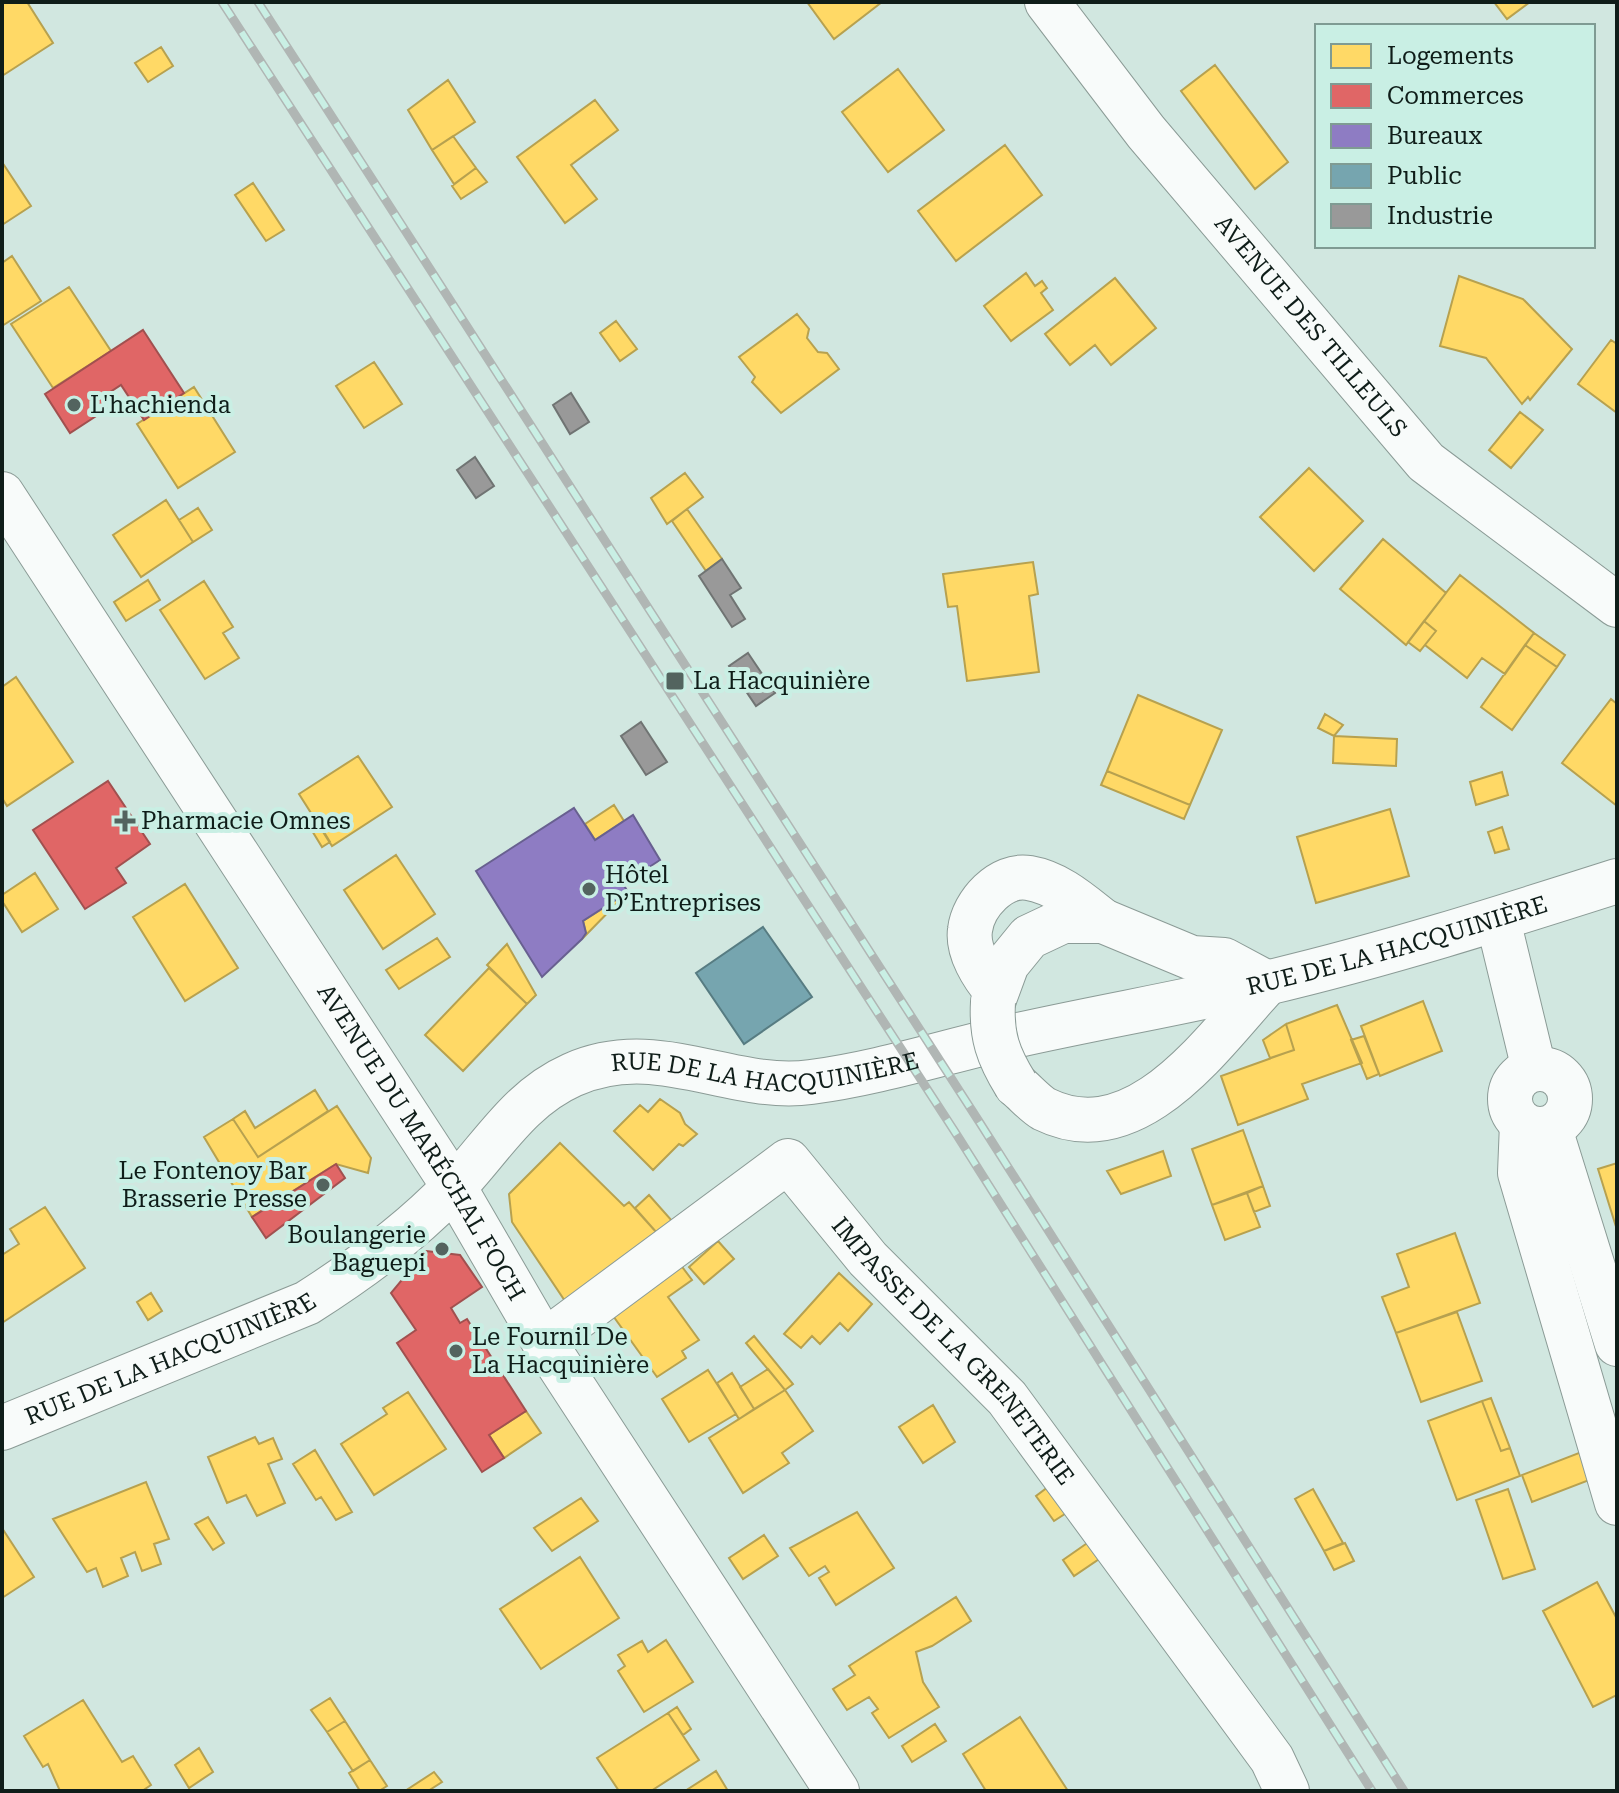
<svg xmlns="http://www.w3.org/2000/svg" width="1619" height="1793" font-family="'Roboto Serif',serif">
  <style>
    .homes { fill: #ffd966; stroke: #b7a14f; stroke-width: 2 }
    .shops { fill: #e06666; stroke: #a1504f; stroke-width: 2 }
    .offices { fill: #8e7cc3; stroke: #686090; stroke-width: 2 }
    .public { fill: #76a5af; stroke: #577c82; stroke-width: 2 }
    .industry { fill: #999; stroke: #707473; stroke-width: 2 }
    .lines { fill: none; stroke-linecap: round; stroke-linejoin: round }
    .minor-casing { stroke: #8b9b96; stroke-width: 46 }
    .minor { stroke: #f8fbfa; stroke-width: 44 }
    .rail-casing { stroke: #b0b6b4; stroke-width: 9 }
    .rail { stroke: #c9efe4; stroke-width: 6; stroke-dasharray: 18; stroke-linecap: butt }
    .minor-bridge-casing { stroke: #8b9b96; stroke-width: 46; stroke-linecap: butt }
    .minor-bridge { stroke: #f8fbfa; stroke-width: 44 }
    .poi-dot { fill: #53645f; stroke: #c9efe4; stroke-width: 3 }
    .labels { text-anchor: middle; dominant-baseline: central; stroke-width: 8; stroke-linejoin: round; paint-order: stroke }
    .street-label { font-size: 24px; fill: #0f1d19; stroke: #c9efe4 }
    .poi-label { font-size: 24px; fill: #0f1d19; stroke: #c9efe4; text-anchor: start }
  </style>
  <rect width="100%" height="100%" fill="#d1e7e0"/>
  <!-- homes -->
  <path class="homes" d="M2,2H27L53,43L2,76Z
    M807,2H882L834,39Z
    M1494,2H1530L1507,19Z
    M161,47L173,66L148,82L135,63Z
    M1215,65L1288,162L1255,189L1181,91Z
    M898,69L944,130L888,172L842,112Z
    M448,80L475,122L432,150L408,110Z
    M595,100L618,130L571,165L597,199L565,223L517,157Z
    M453,136L476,168L454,184L432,150Z
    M1005,145L1042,195L956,261L918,211Z
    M2,162L31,206L2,225Z
    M476,168L487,182L461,199L452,186Z
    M253,183L284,230L266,241L235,195Z
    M12,256L41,301L2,326V263Z
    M1026,273L1035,286L1042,281L1047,288L1041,293L1053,310L1011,341L984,306Z
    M1459,276L1523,299L1572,349L1530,400L1528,397L1522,404L1486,358L1440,346Z
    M1115,278L1156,328L1111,365L1095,345L1070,365L1045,334Z
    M69,287L111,351L53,388L11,324Z
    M797,314L809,329L807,338L818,352L827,353L839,369L781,413L752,382L755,377L739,357Z
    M616,321L637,349L620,361L600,333Z
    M1611,340L1617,344V413L1578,384Z
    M374,362L402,404L364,428L336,386Z
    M194,387L235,452L178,488L137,424Z
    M1520,412L1543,430L1511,468L1489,450Z
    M1309,468L1363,521L1314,571L1260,517Z
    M685,473L703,497L667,524L651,498Z
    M166,500L193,542L141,577L113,535Z
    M198,508L212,530L193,542L179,520Z
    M687,509L722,559L706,571L672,521Z
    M1383,539L1446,593L1406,645L1340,589Z
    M1033,562L1038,594L1029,596L1039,672L967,681L957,606L948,607L943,574Z
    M1460,575L1534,633L1505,674L1482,658L1467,678L1425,645L1436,631L1424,621Z
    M148,580L160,600L126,621L114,602Z
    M204,581L233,627L223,633L239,658L205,679L160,610Z
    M1424,621L1436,631L1420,651L1408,642Z
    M1534,633L1565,655L1557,667L1525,645Z
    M1525,645L1557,667L1512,730L1481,707Z
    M16,677L73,762L7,806L2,798V687Z
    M1138,695L1222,730L1190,805L1107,771Z
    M1611,699L1617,704V806L1562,763Z
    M1325,714L1343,725L1334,736L1318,728Z
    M1334,736L1397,739L1396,766L1333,763Z
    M358,756L392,807L332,846L299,794Z
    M1107,771L1190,805L1184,819L1101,785Z
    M1502,772L1508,795L1476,805L1470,782Z
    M614,805L624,821L595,840L585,824Z
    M1390,809L1409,876L1316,903L1297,837Z
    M319,824L330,842L322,847L311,829Z
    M1502,827L1509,849L1495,853L1488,832Z
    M396,855L435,914L383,949L344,890Z
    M35,873L58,909L22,932L2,901V895Z
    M185,884L238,968L185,1001L133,917Z
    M627,893L582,939L586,933L583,921Z
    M437,938L450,957L399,989L386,970Z
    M507,944L536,995L527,1004L487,965Z
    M489,968L527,1004L463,1071L425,1035Z
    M1423,1001L1442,1051L1380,1076L1361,1026Z
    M1337,1005L1362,1063L1302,1084L1308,1099L1238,1125L1221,1076L1294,1050L1286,1024Z
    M1286,1024L1294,1050L1270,1058L1263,1040Z
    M1364,1036L1379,1074L1367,1079L1351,1040Z
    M315,1090L328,1111L258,1157L233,1119L245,1111L255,1128Z
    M660,1099L680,1113L685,1124L697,1134L683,1146L679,1144L653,1170L614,1131L640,1105L648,1112Z
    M337,1106L371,1158L368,1173L336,1164L252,1217L204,1137L233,1119L258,1157Z
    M1243,1130L1263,1186L1212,1205L1192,1149Z
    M560,1143L624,1206L629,1202L657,1233L565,1301L512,1222L509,1194Z
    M1163,1151L1171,1176L1121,1194L1107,1171Z
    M1617,1163V1230L1598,1169Z
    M1263,1186L1270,1206L1254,1212L1247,1193Z
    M1247,1193L1260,1227L1225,1240L1212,1205Z
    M649,1195L673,1222L657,1233L635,1208Z
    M45,1207L85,1268L2,1323V1255L19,1244L10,1229Z
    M1455,1233L1480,1303L1396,1333L1382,1297L1409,1287L1397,1254Z
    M718,1241L734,1259L704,1284L689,1267Z
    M680,1264L692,1280L668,1297L699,1340L682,1351L686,1358L657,1377L611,1313Z
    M839,1273L872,1304L848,1331L840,1323L820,1344L812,1336L801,1348L784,1334Z
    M151,1293L162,1311L148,1320L137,1302Z
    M1457,1312L1482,1381L1421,1402L1396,1333Z
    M754,1336L793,1384L785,1390L746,1343Z
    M768,1369L785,1390L754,1409L740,1387Z
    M708,1370L736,1414L689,1442L662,1399Z
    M732,1373L754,1409L739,1419L717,1383Z
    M785,1390L813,1431L782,1453L789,1463L743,1493L709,1438Z
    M408,1392L446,1449L374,1495L341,1444L387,1414L383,1408Z
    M1491,1398L1510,1448L1501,1451L1482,1401Z
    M1482,1401L1501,1451L1510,1448L1520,1476L1457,1500L1428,1421Z
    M933,1405L955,1442L923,1463L899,1427Z
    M526,1411L541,1433L504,1458L489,1435Z
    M255,1437L259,1444L273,1438L282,1459L268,1464L285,1503L257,1516L246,1495L227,1503L208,1457Z
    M315,1450L352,1512L336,1520L321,1497L316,1500L293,1464Z
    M1584,1451L1592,1479L1532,1502L1522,1475Z
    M146,1482L169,1539L154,1544L161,1564L142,1571L135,1552L121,1558L128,1576L103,1587L96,1568L87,1572L53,1519Z
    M1052,1484L1071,1510L1054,1521L1036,1496Z
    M1313,1489L1343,1543L1324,1551L1295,1499Z
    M1508,1489L1535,1569L1503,1579L1476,1500Z
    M581,1498L598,1521L552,1551L534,1528Z
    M857,1512L894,1568L836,1605L819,1578L829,1572L825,1566L809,1576L790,1548Z
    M208,1517L224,1543L213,1550L195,1524Z
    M2,1528L34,1577L2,1598Z
    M764,1535L778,1556L743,1579L729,1558Z
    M1093,1539L1105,1555L1074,1576L1063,1560Z
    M1345,1543L1354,1561L1334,1570L1324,1551Z
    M580,1557L619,1618L541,1669L500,1609Z
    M1597,1582L1617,1619V1695L1593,1707L1543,1611Z
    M956,1597L971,1621L932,1646L916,1652L923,1682L939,1707L889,1738L872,1713L878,1709L869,1697L847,1710L833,1689L855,1675L849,1666Z
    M666,1640L693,1682L644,1712L618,1671L625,1666L618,1655L642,1641L648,1652Z
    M330,1698L345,1721L327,1732L311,1710Z
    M83,1700L122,1762L133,1756L151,1785L142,1791H60L48,1764L43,1767L24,1736Z
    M677,1707L691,1729L683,1735L668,1713Z
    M668,1713L699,1760L651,1791H619L597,1758Z
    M1020,1717L1068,1791H986L963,1754Z
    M345,1721L370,1760L353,1771L327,1732Z
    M935,1724L946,1741L912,1762L902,1746Z
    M199,1748L213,1772L189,1788L175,1765Z
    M370,1760L387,1786L379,1791H360L349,1773Z
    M716,1771L728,1791H685Z
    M434,1772L442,1782L428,1791H405Z"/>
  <!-- shops -->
  <path class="shops" d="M143,330L184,393L144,420L121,385L101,398L107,409L70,433L45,394Z
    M108,781L150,844L116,868L126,883L85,909L33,830Z
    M336,1164L345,1178L266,1238L252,1217Z
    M426,1251L460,1255L482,1287L451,1308L460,1323L467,1319L526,1411L489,1435L504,1458L482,1472L397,1343L416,1330L391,1293Z"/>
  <!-- offices -->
  <path class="offices" d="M574,808L595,840L633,815L660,860L623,884L628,892L583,921L586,933L582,939L542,977L476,871Z"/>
  <!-- public -->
  <path class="public" d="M763,927L812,997L744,1044L696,973Z"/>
  <!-- industry -->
  <path class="industry" d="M571,393L589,422L570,434L553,405Z
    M475,457L494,486L476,498L457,470Z
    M722,559L741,588L730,595L745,619L732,627L699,576Z
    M748,653L775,693L756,706L729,666Z
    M641,722L667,762L646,775L621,736Z"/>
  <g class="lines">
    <defs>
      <g id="minor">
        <path id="s1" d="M1047,2L1146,132L1426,462L1617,605"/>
        <path id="s2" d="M2,494L454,1187L544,1342L837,1791"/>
        <path d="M1498,920L1534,1069"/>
        <path d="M996,991C983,976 967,951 970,930C973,904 1001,873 1029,878C1058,883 1080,903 1103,921"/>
        <path d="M993,1002L1007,964L1029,937L1063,921H1103L1192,958L1224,960L1267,983C1213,1041 1137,1155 1044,1109C1034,1103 1025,1092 1016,1085"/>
        <circle cx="1540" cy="1099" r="30"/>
        <path d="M1522,1124L1520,1173L1617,1503"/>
        <path d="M1550,1129L1617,1344"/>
        <path id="s3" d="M544,1342L788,1161L868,1259L1007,1398L1272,1759L1287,1791"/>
        <path id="s4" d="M2,1428L307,1303C359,1270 411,1232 453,1188C491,1149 518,1099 572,1075C657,1037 730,1093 811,1082C880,1073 947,1051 1014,1036C1098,1017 1183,1003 1266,983C1385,955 1501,918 1617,881"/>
      </g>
    </defs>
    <!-- minor casing -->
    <use href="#minor" class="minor-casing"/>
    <!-- minor -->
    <use href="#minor" class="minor"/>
    <defs>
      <path id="rail" d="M222,2L955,1132L1372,1791
        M258,2L980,1123L1404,1791"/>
    </defs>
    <!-- rail casing -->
    <use href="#rail" class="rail-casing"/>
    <!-- rail -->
    <use href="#rail" class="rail"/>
    <defs>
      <path id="minor-bridge" d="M993,1002C991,1036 998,1056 1016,1085"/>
    </defs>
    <!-- minor-bridge casing -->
    <use href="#minor-bridge" class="minor-bridge-casing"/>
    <!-- minor-bridge -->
    <use href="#minor-bridge" class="minor-bridge"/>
  </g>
  <!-- markers -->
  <g class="poi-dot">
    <circle cx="74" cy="405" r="8"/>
    <rect x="665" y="671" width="20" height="20" rx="4"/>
    <path d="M121 809h8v8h8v8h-8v8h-8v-8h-8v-8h8z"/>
    <circle cx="589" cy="889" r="8"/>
    <circle cx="323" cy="1185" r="8"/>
    <circle cx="442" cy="1249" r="8"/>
    <circle cx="456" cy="1351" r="8"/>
  </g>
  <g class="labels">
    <!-- street labels -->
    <g class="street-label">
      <text stroke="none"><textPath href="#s1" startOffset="418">AVENUE DES TILLEULS</textPath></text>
      <text stroke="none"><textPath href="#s4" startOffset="1526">RUE DE LA HACQUINIÈRE</textPath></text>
      <text stroke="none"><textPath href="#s4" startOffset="878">RUE DE LA HACQUINIÈRE</textPath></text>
      <text stroke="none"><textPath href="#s2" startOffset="772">AVENUE DU MARÉCHAL FOCH</textPath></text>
      <text stroke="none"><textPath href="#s3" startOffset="556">IMPASSE DE LA GRENETERIE</textPath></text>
      <text stroke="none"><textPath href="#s4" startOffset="182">RUE DE LA HACQUINIÈRE</textPath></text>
    </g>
    <!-- poi labels -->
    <g class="poi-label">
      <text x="90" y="405">L'hachienda</text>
      <text x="693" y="681">La Hacquinière</text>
      <text x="141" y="821">Pharmacie Omnes</text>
      <text x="605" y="875">Hôtel<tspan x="605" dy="28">D’Entreprises</tspan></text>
      <text x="307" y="1171" text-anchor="end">Le Fontenoy Bar<tspan x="307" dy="28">Brasserie Presse</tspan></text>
      <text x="426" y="1235" text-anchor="end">Boulangerie<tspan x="426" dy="28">Baguepi</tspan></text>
      <text x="472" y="1337">Le Fournil De<tspan x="472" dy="28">La Hacquinière</tspan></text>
    </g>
  </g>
  <!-- border -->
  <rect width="1619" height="1793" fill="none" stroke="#0f1d19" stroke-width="8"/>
  <!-- legend -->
  <rect x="1315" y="24" width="280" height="224" fill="#c9efe4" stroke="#7f9b93" stroke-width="2"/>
  <rect x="1331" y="44" width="40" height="24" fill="#ffd966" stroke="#7f9b93" stroke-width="2"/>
  <text x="1387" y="64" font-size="24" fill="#0f1d19">Logements</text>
  <rect x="1331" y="84" width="40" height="24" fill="#e06666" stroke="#7f9b93" stroke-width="2"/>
  <text x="1387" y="104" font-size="24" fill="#0f1d19">Commerces</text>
  <rect x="1331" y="124" width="40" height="24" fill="#8e7cc3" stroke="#7f9b93" stroke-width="2"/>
  <text x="1387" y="144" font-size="24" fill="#0f1d19">Bureaux</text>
  <rect x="1331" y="164" width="40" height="24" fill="#76a5af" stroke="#7f9b93" stroke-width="2"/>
  <text x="1387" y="184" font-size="24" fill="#0f1d19">Public</text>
  <rect x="1331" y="204" width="40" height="24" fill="#999999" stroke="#7f9b93" stroke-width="2"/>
  <text x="1387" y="224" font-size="24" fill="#0f1d19">Industrie</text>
</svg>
